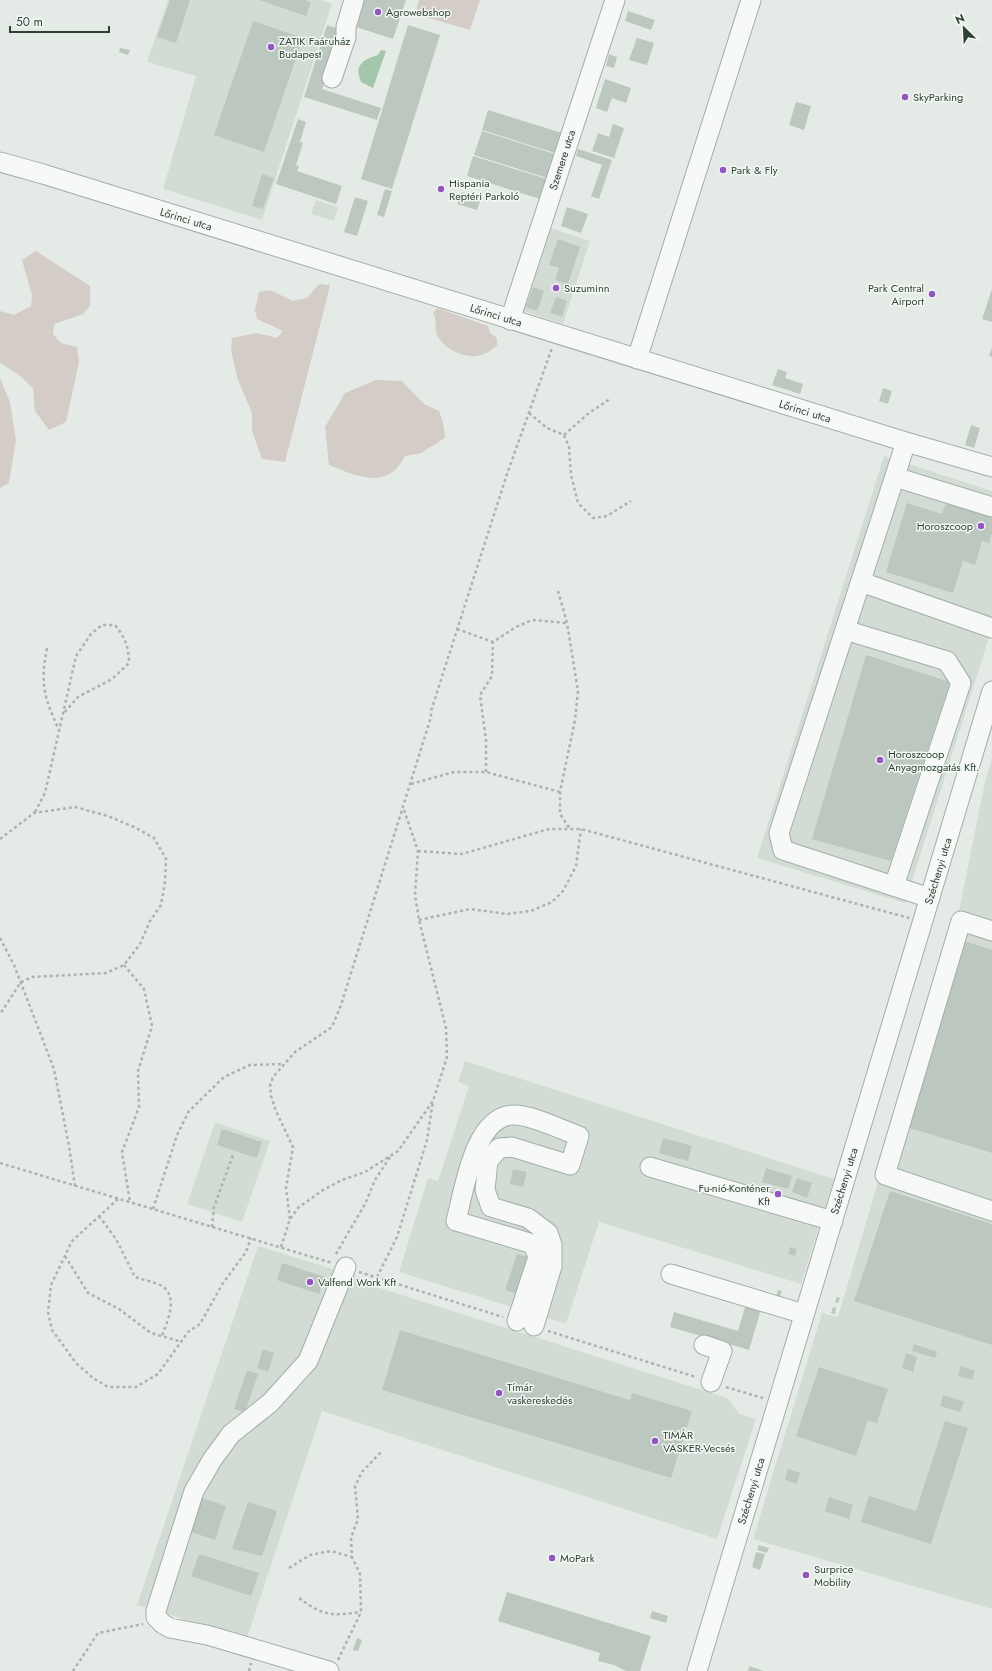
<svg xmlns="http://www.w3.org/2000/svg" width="992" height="1671" font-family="Jost,sans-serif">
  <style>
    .built { fill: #d2dcd5 }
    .green { fill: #d4ccc6 }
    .water { fill: #a3c7aa }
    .building { fill: #bcc7bf }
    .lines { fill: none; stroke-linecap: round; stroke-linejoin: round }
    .minor-casing { stroke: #a2aea6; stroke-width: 21 }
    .path { stroke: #aab3ae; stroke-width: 2.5; stroke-dasharray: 3 3; stroke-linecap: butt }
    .minor { stroke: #f7f9f8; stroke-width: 19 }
    .poi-dot { fill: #9255c3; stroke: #f4f8f5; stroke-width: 1.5 }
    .labels { text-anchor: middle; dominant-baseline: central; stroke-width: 3; stroke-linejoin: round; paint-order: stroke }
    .poi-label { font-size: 11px; fill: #2d4234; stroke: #f4f8f5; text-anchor: start }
    .street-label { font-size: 11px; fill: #2d4234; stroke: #f4f8f5 }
  </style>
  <rect width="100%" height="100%" fill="#e4ebe6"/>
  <!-- built -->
  <path class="built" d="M168,0H321L332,4L262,220L163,189L196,76L147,62Z
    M316,200L338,207L334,221L311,214Z
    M550,228L590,241L563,324L523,311Z
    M884,456L992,491V628L905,903L757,858Z
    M992,759V1609L753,1539L822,1313L838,1317L960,906L985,782Z
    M465,1061L834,1179L801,1284L599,1222L566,1324L399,1272L428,1178L438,1181L469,1086L458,1082Z
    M215,1122L270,1141L242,1222L187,1204Z
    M258,1246L365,1279L364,1283L727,1398L740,1414L756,1419L717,1539L322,1411L247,1638L137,1605Z"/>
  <!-- green -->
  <path class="green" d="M419,0H480L470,30L415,14Z
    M36,251L90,286V306L83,314L54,324L53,334L61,343L77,347L79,362L66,422L49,430L35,411L33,388L18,374L0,363V311L14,315L31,306L32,295L22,260Z
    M319,284L330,285L326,302L285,462L262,459L252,431V413L238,380L231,350L232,338L257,333L277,338L283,331L257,319L255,310L259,292L270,290L293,301L307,298Z
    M437,308L488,326L490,333L497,338V346C493,348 490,352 486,353C469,362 442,350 436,332C435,325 437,320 433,313Z
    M0,378L10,402L16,441L9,483L0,488Z
    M376,380L402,381L424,404L439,411L443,422L445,438L421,453L405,456C402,461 399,467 394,471C374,486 350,473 329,465L325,427L345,393Z"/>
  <!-- water -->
  <path class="water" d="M381,50L386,51L373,88L361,82C354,64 363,60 378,55Z"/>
  <!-- building -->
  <path class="building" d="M170,0H190L176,43L157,37Z
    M259,0H305L311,2L306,16Z
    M358,0H406L393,39L350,25Z
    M628,11L655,20L651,30L625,21Z
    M253,21L303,38L264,152L214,135Z
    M327,25L342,30L322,89L381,108L377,120L304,97Z
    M408,25L440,35L392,189L361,179Z
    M637,38L654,43L647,65L629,60Z
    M120,48L130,50L128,55L119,52Z
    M609,54L617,57L614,68L606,66Z
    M605,79L631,88L626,103L612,98L607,112L596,108Z
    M796,102L811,106L804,130L789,125Z
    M488,110L562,133L555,153L482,130Z
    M298,119L306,122L300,142L303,143L296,165L299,166L297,171L342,186L336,204L276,184Z
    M613,124L624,128L614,158L592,151L598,133L609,137Z
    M482,131L555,154L547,178L474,155Z
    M578,149L612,160L599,199L591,196L602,165L576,156Z
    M473,156L547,179L540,199L467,176Z
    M262,174L274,178L263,209L252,206Z
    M385,189L392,191L384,217L377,215Z
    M462,192L481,198L477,210L457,204Z
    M355,197L368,201L357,236L344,232Z
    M567,207L588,214L581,233L561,226Z
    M558,239L580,247L568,284L555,280L559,268L549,265Z
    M533,287L544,291L537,311L526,307Z
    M992,289V322L982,319Z
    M556,297L567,301L562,317L550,313Z
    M992,347V357L989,356Z
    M778,369L787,372L785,378L803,384L800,394L772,385Z
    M883,388L892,391L888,404L879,401Z
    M971,425L980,428L974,448L965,445Z
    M907,503L942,514L946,503L992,517V534L989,543L982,541L975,565L963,561L953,593L886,572Z
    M866,655L950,682L891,861L812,839Z
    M961,940L992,950V1153L903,1126Z
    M222,1129L262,1142L257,1158L217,1145Z
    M663,1138L692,1146L688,1161L659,1153Z
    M766,1168L792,1176L788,1189L762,1182Z
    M513,1169L527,1172L523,1187L510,1184Z
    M797,1178L812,1183L807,1198L792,1192Z
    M890,1191L992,1224V1345L854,1301Z
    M790,1247L797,1249L795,1256L788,1254Z
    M517,1254L529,1257L517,1294L505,1290Z
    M282,1263L325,1277L319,1294L277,1280Z
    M778,1290L782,1291L779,1298L776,1297Z
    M837,1297L840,1298L838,1303L835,1302Z
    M747,1301L762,1306L749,1350L670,1327L674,1312L738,1331Z
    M833,1307L836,1308L835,1314L831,1313Z
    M400,1330L630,1400L632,1393L692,1411L671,1478L382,1390Z
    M914,1344L937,1352L935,1358L912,1351Z
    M263,1349L274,1353L268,1372L257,1368Z
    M906,1353L917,1357L913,1372L902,1368Z
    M961,1366L975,1371L972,1380L958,1376Z
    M819,1367L888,1389L877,1423L868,1420L856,1456L796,1436Z
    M247,1370L258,1374L245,1412L234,1409Z
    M943,1395L964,1402L960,1412L940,1406Z
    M945,1421L968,1428L931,1544L861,1522L869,1496L916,1511Z
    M788,1469L800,1473L797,1484L785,1480Z
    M829,1497L853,1505L849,1519L825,1511Z
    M202,1498L226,1506L215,1540L191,1532Z
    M248,1502L277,1511L262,1556L232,1549Z
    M759,1545L769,1548L767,1553L757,1550Z
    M756,1552L765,1554L760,1570L752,1567Z
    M199,1554L259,1573L251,1596L191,1576Z
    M507,1592L651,1636L640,1671H626L614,1665L598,1661L600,1653L498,1621Z
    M652,1611L668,1616L666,1623L650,1618Z
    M357,1638L362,1640L358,1651L353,1650Z
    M749,1666L764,1671H748Z"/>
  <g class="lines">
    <defs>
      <path id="minor" d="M332,78L346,37V27L354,0
        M0,162L43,174L906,442L992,467
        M510,320L615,0
        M637,359L751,0
        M906,442L779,833L783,850L930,898
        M895,477L992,507
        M861,582L992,628
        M845,630L947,661L961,683L894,886
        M992,931L961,921L885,1175L992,1211
        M650,1167L833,1221
        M671,1274L804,1314
        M517,1321L538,1257L533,1244L456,1221C464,1191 474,1116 513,1115C530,1114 562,1130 579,1136L570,1165L512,1147L499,1148L488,1161L485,1190L491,1207L528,1218L548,1233L552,1245V1266L534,1326
        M704,1345L722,1351L711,1382
        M329,1671L207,1635L170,1628L163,1624L156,1617V1611L194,1491L212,1460L231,1434L270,1403L308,1361L346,1267
        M697,1671L992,691"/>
    </defs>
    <!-- minor casing -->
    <use href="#minor" class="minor-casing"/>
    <!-- path -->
    <path class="path" d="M529,413L547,428L564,435L569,447L571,475L578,503L593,518L607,516L631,501
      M564,435L589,413L610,399
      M558,591L567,623L578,691L575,720L560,792V814L570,829
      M457,629L493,642L516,627L532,620L567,623
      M47,648C40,685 44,697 59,730
      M486,772V740L480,695L492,676L493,642
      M411,784L454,772H486L560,792
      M35,812L45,793L76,656L91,634L102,625H115C125,637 129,648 129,663L112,679L78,697L63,714
      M0,839L34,813L75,807L108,816L134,827L154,838L166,859L165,882L161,905L150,921L140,944L124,965L106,973L32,977L21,982L0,1014
      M418,851L462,854L549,829H581L909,918
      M419,920L470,909L507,914L531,911L552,902L563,891L576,866L581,829
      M0,938L14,965L54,1069L69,1146L75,1186
      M124,965L144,989L152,1026L138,1071L139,1107L122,1152L130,1202
      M0,1163L332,1263
      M118,1199L72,1241L51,1285L48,1312L52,1330L76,1363L93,1378L108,1387H136L158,1374L188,1332L200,1324L223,1283L246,1252L251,1238
      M153,1209L177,1135L189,1111L224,1077L250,1065L283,1064
      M99,1216L116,1239L135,1277C143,1280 155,1282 162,1286C179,1297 167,1322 162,1336
      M290,1219L286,1188L293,1147L276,1111L271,1096L270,1086L273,1077L295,1052L332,1027L341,1005L431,717V711L507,474L552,348
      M212,1227L214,1207L233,1155
      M281,1247L290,1219L298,1208L323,1190L342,1180L365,1172L398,1151L433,1101L447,1057L446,1028L419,920L415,895L418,851L403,807
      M336,1254L365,1204L375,1180L390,1157
      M65,1256L88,1293L119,1309L151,1333L182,1342
      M359,1272L503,1317
      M377,1277L397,1237L427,1140L433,1101
      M548,1331L696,1377
      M726,1387L763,1398
      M289,1568L310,1555L331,1551L352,1557
      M299,1598C323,1616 331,1616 361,1612
      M338,1660L361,1612L360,1574L352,1557L351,1538L358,1519L355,1486L362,1472L381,1452
      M73,1671L98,1633L143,1624
      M249,1671L251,1663"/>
    <!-- minor -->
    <use href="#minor" class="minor"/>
  </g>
  <!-- markers -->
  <g class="poi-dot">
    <circle cx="378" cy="12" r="4"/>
    <circle cx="271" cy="47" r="4"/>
    <circle cx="905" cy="97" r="4"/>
    <circle cx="723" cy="170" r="4"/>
    <circle cx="441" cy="189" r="4"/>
    <circle cx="556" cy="288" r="4"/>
    <circle cx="932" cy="294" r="4"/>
    <circle cx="981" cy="526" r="4"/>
    <circle cx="880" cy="760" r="4"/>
    <circle cx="778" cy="1194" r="4"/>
    <circle cx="310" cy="1282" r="4"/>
    <circle cx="499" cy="1393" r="4"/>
    <circle cx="655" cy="1441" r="4"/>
    <circle cx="552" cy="1558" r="4"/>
    <circle cx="806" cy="1575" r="4"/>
  </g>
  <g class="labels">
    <!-- poi labels -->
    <g class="poi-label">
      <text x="386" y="12">Agrowebshop</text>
      <text x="279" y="41">ZATIK Faáruház<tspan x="279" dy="13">Budapest</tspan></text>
      <text x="913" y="97">SkyParking</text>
      <text x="731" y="170">Park &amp; Fly</text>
      <text x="449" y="183">Hispania<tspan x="449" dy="13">Reptéri Parkoló</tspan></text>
      <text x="564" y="288">Suzuminn</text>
      <text x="924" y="288" text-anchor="end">Park Central<tspan x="924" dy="13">Airport</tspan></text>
      <text x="973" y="526" text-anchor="end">Horoszcoop</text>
      <text x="888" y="754">Horoszcoop<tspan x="888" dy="13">Anyagmozgatás Kft.</tspan></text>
      <text x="770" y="1188" text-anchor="end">Fu-nió-Konténer<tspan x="770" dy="13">Kft</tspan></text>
      <text x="318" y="1282">Valfend Work Kft</text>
      <text x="507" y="1387">Tímár<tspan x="507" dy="13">vaskereskedés</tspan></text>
      <text x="663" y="1435">TIMÁR<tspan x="663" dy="13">VASKER-Vecsés</tspan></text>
      <text x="560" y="1558">MoPark</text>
      <text x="814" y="1569">Surprice<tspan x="814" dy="13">Mobility</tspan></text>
    </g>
    <!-- street labels -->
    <g class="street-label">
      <text transform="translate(562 160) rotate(-72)">Szemere utca</text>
      <text transform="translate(186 219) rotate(17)">Lőrinci utca</text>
      <text transform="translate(496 315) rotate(17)">Lőrinci utca</text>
      <text transform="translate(805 411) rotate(17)">Lőrinci utca</text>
      <text transform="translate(938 871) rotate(-73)">Széchenyi utca</text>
      <text transform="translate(844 1181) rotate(-73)">Széchenyi utca</text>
      <text transform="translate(751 1491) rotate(-73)">Széchenyi utca</text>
    </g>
  </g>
  <!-- north arrow -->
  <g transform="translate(964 28) rotate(336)" stroke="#f4f8f5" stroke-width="3" paint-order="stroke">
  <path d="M0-3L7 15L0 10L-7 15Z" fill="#2d4234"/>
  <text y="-6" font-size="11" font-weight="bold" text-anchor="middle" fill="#2d4234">N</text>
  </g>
  <!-- scale -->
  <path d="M10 26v6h99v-6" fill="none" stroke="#2d4234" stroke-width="2"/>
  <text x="16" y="26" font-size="12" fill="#2d4234" stroke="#f4f8f5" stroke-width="3" paint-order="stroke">50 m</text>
</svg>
